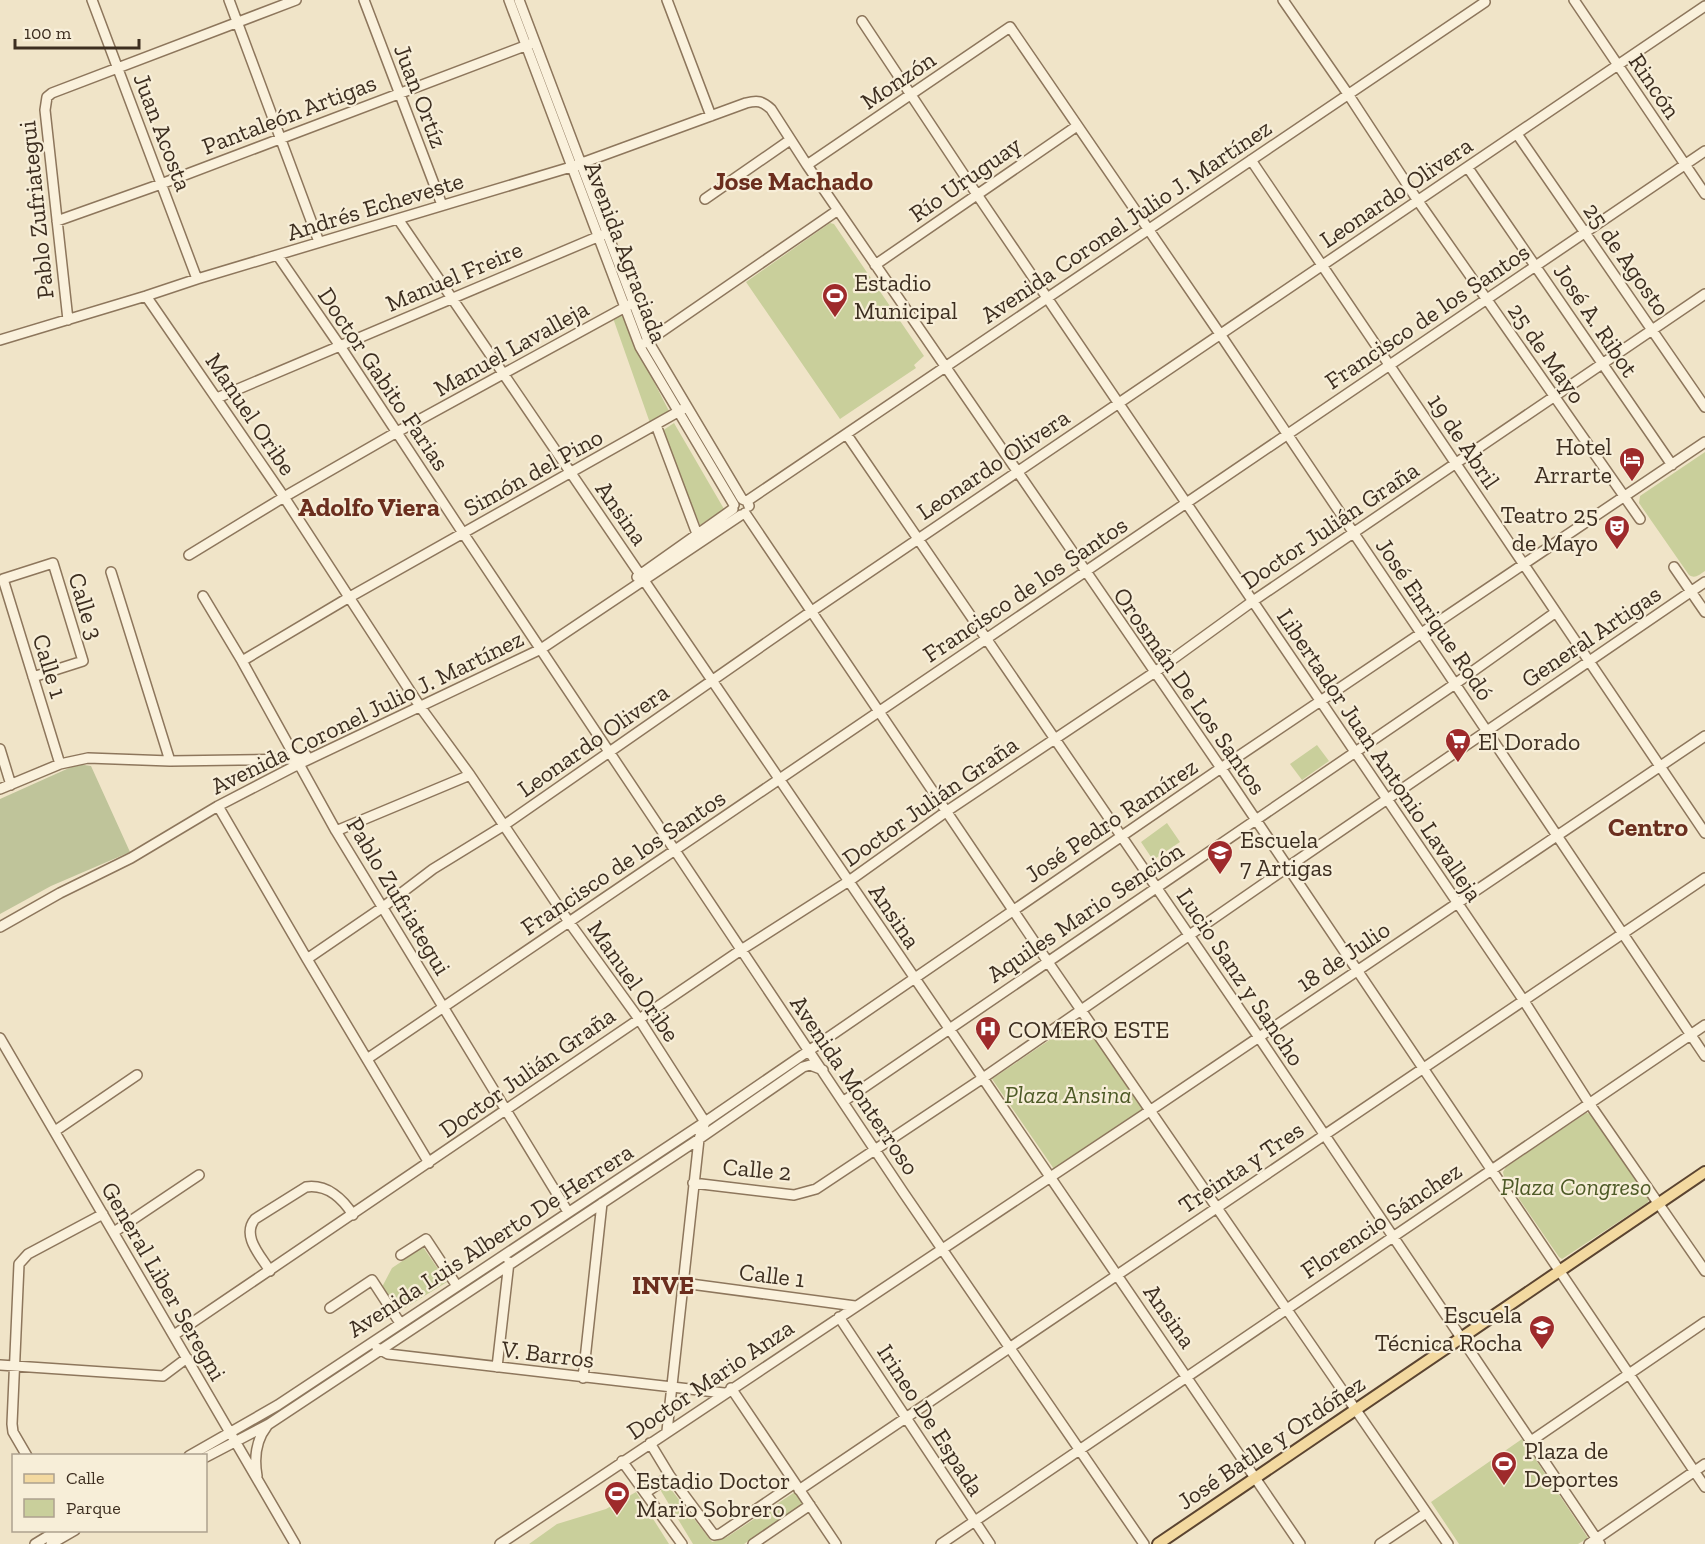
<svg xmlns="http://www.w3.org/2000/svg" width="1705" height="1544" font-family="'Zilla Slab',serif">
  <style>
    .green { fill: #c9cf9b }
    .cemetery { fill: #bfc49a }
    .lines { fill: none; stroke-linecap: round; stroke-linejoin: round }
    .minor-casing { stroke: #8d765c; stroke-width: 12 }
    .major-casing { stroke: #5b4430; stroke-width: 14 }
    .minor { stroke: #faf1dc; stroke-width: 9 }
    .major { stroke: #f3d9a0; stroke-width: 10 }
    .labels { text-anchor: middle; dominant-baseline: central; stroke-width: 4.5; stroke-linejoin: round; paint-order: stroke }
    .street-label { font-size: 24px; fill: #3d2e20; stroke: #f7eed8 }
    .poi-label { font-size: 24px; fill: #3d2e20; stroke: #f7eed8; text-anchor: start }
    .park-label { font-size: 24px; font-style: italic; fill: #4d5a26; stroke: #f7eed8 }
    .neighbourhood-label { font-size: 26px; font-weight: bold; fill: #6b2e1e; stroke: #f7eed8 }
  </style>
  <rect width="100%" height="100%" fill="#f0e4c8"/>
  <!-- green -->
  <path class="green" d="M830,223L834,224L924,356L914,365L916,368L840,419L746,282Z
    M620,315L623,317L635,345L669,411L650,423L613,318Z
    M674,423L724,509L700,525L662,431Z
    M1705,452V571C1699,575 1695,579 1689,575L1639,503L1640,496Z
    M1317,745L1329,761L1302,780L1290,764Z
    M1167,823L1180,842L1153,860L1141,842Z
    M1082,1018L1145,1109L1054,1169L992,1079Z
    M1586,1113L1593,1114L1649,1200L1647,1203L1562,1259L1559,1257L1504,1177L1503,1172L1506,1167Z
    M423,1247L447,1282L400,1311L382,1287L392,1268Z
    M1522,1439L1588,1538L1578,1544H1459L1431,1502Z
    M666,1487L670,1488L712,1542L727,1537L795,1492L803,1504L744,1544H693L661,1491L662,1488Z
    M636,1492L669,1544H529L557,1524L606,1509Z"/>
  <!-- cemetery -->
  <path class="cemetery" d="M78,764L91,766L130,852L51,886L0,914V799Z"/>
  <g class="lines">
    <defs>
      <path id="minor" d="M92,0L197,279
        M229,0L319,242
        M364,0L442,205
        M509,0L640,347L734,505
        M519,0L648,341L742,499L747,501L749,506
        M667,0L711,116
        M1283,0L1348,94L1418,201L1640,519
        M1574,0L1705,194
        M862,21L976,193L1524,1001L1589,1103L1705,1271
        M1517,134L1705,407
        M1251,160L1705,833
        M807,165L1010,27L1220,334L1705,1056
        M1468,168L1672,465
        M705,199L790,140
        M398,219L1300,1544
        M57,221L161,184L530,44
        M278,256L340,346L463,533L903,1192L1144,1544
        M875,265L1077,126
        M146,296L284,497L421,708L470,775L569,922L639,1019L705,1122L699,1139L667,1431
        M68,320L45,110L47,97L52,93L296,0
        M0,340L146,296L197,279L571,167L746,103C758,100 762,101 771,109L807,165L1221,768L1705,1487
        M645,343L838,210
        M217,398L602,235
        M656,425L697,534
        M847,435L1258,1036L1600,1544
        M747,501L1485,2
        M745,513L1048,962L1448,1544
        M189,555L284,497L397,432L629,305
        M1674,567L1705,612
        M111,572L170,761
        M637,577L733,509
        M203,596L242,661L336,831L568,1212
        M242,661L348,598L683,409
        M33,677L83,661L53,563L3,579L60,764
        M0,749L11,785
        M0,789L60,764L88,758L170,761L296,759L306,755
        M218,806L307,959L429,1163
        M336,831L470,775
        M0,927L60,893L131,858L218,806L299,764L541,649L741,515
        M307,959L383,907L433,869L503,826L812,611L1705,6
        M0,1038L295,1544
        M367,1059L1705,151
        M844,1101L1455,684L1556,612
        M55,1131L137,1075
        M693,1183L794,1195L816,1189L983,1078L1282,871L1705,582
        M114,1232L199,1175
        M401,1255L426,1239L457,1286
        M270,1271C261,1256 241,1236 255,1219L306,1187C327,1184 343,1199 353,1215
        M683,1283L855,1306
        M330,1308L372,1280L400,1323
        M839,1317L990,1544
        M174,1335L741,950L849,881L947,811L1155,672L1253,601L1705,294
        M377,1348L388,1354L724,1393
        M0,1365L163,1376L187,1358
        M497,1367L509,1262
        M583,1378L602,1203
        M731,1388L836,1544
        M1531,1441L1705,1322
        M650,1443L670,1476L714,1535L720,1534L795,1483
        M27,1456L13,1432L12,1424L19,1264L28,1254L103,1214
        M189,1456L278,1405L705,1122L1221,768L1705,442
        M206,1457L269,1424L699,1139L803,1067L810,1065L823,1070
        M622,1461L682,1544
        M257,1476C254,1459 256,1440 267,1426
        M799,1490L1705,878
        M645,1493L670,1476
        M35,1544L58,1530
        M51,1544L75,1530
        M500,1544L1151,1110L1705,736
        M753,1544L810,1505
        M941,1544L1705,1025
        M1380,1544L1426,1513
        M1589,1544L1705,1464"/>
      <path id="major" d="M1158,1544L1705,1172"/>
    </defs>
    <!-- minor casing -->
    <use href="#minor" class="minor-casing"/>
    <!-- major casing -->
    <use href="#major" class="major-casing"/>
    <!-- minor -->
    <use href="#minor" class="minor"/>
    <!-- major -->
    <use href="#major" class="major"/>
  </g>
  <!-- icons -->
  <defs>
    <symbol id="stadium-pin" viewBox="-11 -11 22 30"><path d="M0 17L-7.5 6A9.5 9.5 0 1 1 7.5 6Z" fill="#9e2a2b" stroke="#f7eed8"/><path d="M0-5a6.5 5 0 1 0 0 10a6.5 5 0 1 0 0-10ZM-3.5-1.8h7v3.6h-7Z" fill="#fff"/></symbol>
    <symbol id="hotel-pin" viewBox="-11 -11 22 30"><path d="M0 17L-7.5 6A9.5 9.5 0 1 1 7.5 6Z" fill="#9e2a2b" stroke="#f7eed8"/><path d="M-6-4.5h1.5V1H6V5H4.5V3h-9V5H-6ZM-4 0a1.8 1.8 0 1 1 3.6 0ZM.5 0V-2.5h3Q6-2.5 6 0Z" fill="#fff"/></symbol>
    <symbol id="theatre-pin" viewBox="-11 -11 22 30"><path d="M0 17L-7.5 6A9.5 9.5 0 1 1 7.5 6Z" fill="#9e2a2b" stroke="#f7eed8"/><path d="M-5-5.5Q0-4 5-5.5V0Q5 5 0 6Q-5 5-5 0ZM-3.3-2.5H-1v1.5H-3.3ZM1-2.5H3.3v1.5H1ZM-2.8 1Q0 5.5 2.8 1Z" fill="#fff"/></symbol>
    <symbol id="supermarket-pin" viewBox="-11 -11 22 30"><path d="M0 17L-7.5 6A9.5 9.5 0 1 1 7.5 6Z" fill="#9e2a2b" stroke="#f7eed8"/><path d="M-6-5.5h2.5l.6 2H6L4.5 2H-2.5L-4.4-4H-6ZM-1.5 3.2a1.3 1.3 0 1 0 .1 0ZM3 3.2a1.3 1.3 0 1 0 .1 0Z" fill="#fff"/></symbol>
    <symbol id="school-pin" viewBox="-11 -11 22 30"><path d="M0 17L-7.5 6A9.5 9.5 0 1 1 7.5 6Z" fill="#9e2a2b" stroke="#f7eed8"/><path d="M0-5L7-2L0 1L-7-2ZM-4 1L0 2.5L4 1V4Q0 6-4 4Z" fill="#fff"/></symbol>
    <symbol id="hospital-pin" viewBox="-11 -11 22 30"><path d="M0 17L-7.5 6A9.5 9.5 0 1 1 7.5 6Z" fill="#9e2a2b" stroke="#f7eed8"/><path d="M-5-5h3v3.5h4V-5h3V5h-3V1.5h-4V5h-3Z" fill="#fff"/></symbol>
  </defs>
  <g fill-rule="evenodd">
    <use href="#stadium-pin" x="820" y="281" width="30" height="40"/>
    <use href="#hotel-pin" x="1617" y="445" width="30" height="40"/>
    <use href="#theatre-pin" x="1602" y="513" width="30" height="40"/>
    <use href="#supermarket-pin" x="1443" y="726" width="30" height="40"/>
    <use href="#school-pin" x="1205" y="838" width="30" height="40"/>
    <use href="#hospital-pin" x="973" y="1014" width="30" height="40"/>
    <use href="#school-pin" x="1527" y="1313" width="30" height="40"/>
    <use href="#stadium-pin" x="1489" y="1449" width="30" height="40"/>
    <use href="#stadium-pin" x="602" y="1479" width="30" height="40"/>
  </g>
  <g class="labels">
    <!-- street labels -->
    <g class="street-label">
      <text transform="translate(898 80) rotate(-34)">Monzón</text>
      <text transform="translate(1655 86) rotate(56)">Rincón</text>
      <text transform="translate(421 96) rotate(69)">Juan Ortíz</text>
      <text transform="translate(289 114) rotate(-21)">Pantaleón Artigas</text>
      <text transform="translate(163 132) rotate(69)">Juan Acosta</text>
      <text transform="translate(965 179) rotate(-35)">Río Uruguay</text>
      <text transform="translate(1396 192) rotate(-34)">Leonardo Olivera</text>
      <text transform="translate(375 206) rotate(-17)">Andrés Echeveste</text>
      <text transform="translate(36 210) rotate(-96)">Pablo Zufriategui</text>
      <text transform="translate(1126 221) rotate(-34)">Avenida Coronel Julio J. Martínez</text>
      <text transform="translate(626 252) rotate(69)">Avenida Agraciada</text>
      <text transform="translate(1627 259) rotate(55)">25 de Agosto</text>
      <text transform="translate(454 276) rotate(-23)">Manuel Freire</text>
      <text transform="translate(1427 316) rotate(-34)">Francisco de los Santos</text>
      <text transform="translate(1596 320) rotate(56)">José A. Ribot</text>
      <text transform="translate(511 348) rotate(-29)">Manuel Lavalleja</text>
      <text transform="translate(1547 353) rotate(55)">25 de Mayo</text>
      <text transform="translate(384 379) rotate(56)">Doctor Gabito Farias</text>
      <text transform="translate(251 414) rotate(56)">Manuel Oribe</text>
      <text transform="translate(1464 441) rotate(56)">19 de Abril</text>
      <text transform="translate(993 464) rotate(-34)">Leonardo Olivera</text>
      <text transform="translate(533 472) rotate(-29)">Simón del Pino</text>
      <text transform="translate(622 513) rotate(55)">Ansina</text>
      <text transform="translate(1330 525) rotate(-34)">Doctor Julián Graña</text>
      <text transform="translate(1025 589) rotate(-34)">Francisco de los Santos</text>
      <text transform="translate(86 606) rotate(73)">Calle 3</text>
      <text transform="translate(1435 619) rotate(56)">José Enrique Rodó</text>
      <text transform="translate(1591 636) rotate(-34)">General Artigas</text>
      <text transform="translate(50 666) rotate(73)">Calle 1</text>
      <text transform="translate(1190 691) rotate(55)">Orosmán De Los Santos</text>
      <text transform="translate(367 712) rotate(-26)">Avenida Coronel Julio J. Martínez</text>
      <text transform="translate(593 740) rotate(-35)">Leonardo Olivera</text>
      <text transform="translate(1380 755) rotate(56)">Libertador Juan Antonio Lavalleja</text>
      <text transform="translate(930 801) rotate(-35)">Doctor Julián Graña</text>
      <text transform="translate(1111 820) rotate(-34)">José Pedro Ramírez</text>
      <text transform="translate(623 862) rotate(-34)">Francisco de los Santos</text>
      <text transform="translate(399 896) rotate(59)">Pablo Zufriategui</text>
      <text transform="translate(1085 912) rotate(-34)">Aquiles Mario Sención</text>
      <text transform="translate(895 916) rotate(56)">Ansina</text>
      <text transform="translate(1343 956) rotate(-34)">18 de Julio</text>
      <text transform="translate(1241 977) rotate(56)">Lucio Sanz y Sancho</text>
      <text transform="translate(634 981) rotate(55)">Manuel Oribe</text>
      <text transform="translate(527 1072) rotate(-35)">Doctor Julián Graña</text>
      <text transform="translate(855 1085) rotate(56)">Avenida Monterroso</text>
      <text transform="translate(1241 1167) rotate(-34)">Treinta y Tres</text>
      <text transform="translate(757 1169) rotate(5)">Calle 2</text>
      <text transform="translate(1381 1220) rotate(-34)">Florencio Sánchez</text>
      <text transform="translate(490 1240) rotate(-33)">Avenida Luis Alberto De Herrera</text>
      <text transform="translate(772 1275) rotate(7)">Calle 1</text>
      <text transform="translate(164 1281) rotate(60)">General Liber Seregni</text>
      <text transform="translate(1170 1316) rotate(55)">Ansina</text>
      <text transform="translate(548 1354) rotate(7)">V. Barros</text>
      <text transform="translate(710 1379) rotate(-34)">Doctor Mario Anza</text>
      <text transform="translate(931 1420) rotate(57)">Irineo De Espada</text>
      <text transform="translate(1271 1442) rotate(-34)">José Batlle y Ordóñez</text>
    </g>
    <!-- poi labels -->
    <g class="poi-label">
      <text x="854" y="282">Estadio<tspan x="854" dy="28">Municipal</tspan></text>
      <text x="1612" y="446" text-anchor="end">Hotel<tspan x="1612" dy="28">Arrarte</tspan></text>
      <text x="1598" y="514" text-anchor="end">Teatro 25<tspan x="1598" dy="28">de Mayo</tspan></text>
      <text x="1478" y="741">El Dorado</text>
      <text x="1240" y="839">Escuela<tspan x="1240" dy="28">7 Artigas</tspan></text>
      <text x="1008" y="1029">COMERO ESTE</text>
      <text x="1522" y="1314" text-anchor="end">Escuela<tspan x="1522" dy="28">Técnica Rocha</tspan></text>
      <text x="1524" y="1450">Plaza de<tspan x="1524" dy="28">Deportes</tspan></text>
      <text x="636" y="1480">Estadio Doctor<tspan x="636" dy="28">Mario Sobrero</tspan></text>
    </g>
    <!-- park labels -->
    <g class="park-label">
      <text x="1068" y="1094">Plaza Ansina</text>
      <text x="1576" y="1186">Plaza Congreso</text>
    </g>
    <!-- neighbourhood labels -->
    <g class="neighbourhood-label">
      <text x="793" y="181">Jose Machado</text>
      <text x="369" y="507">Adolfo Viera</text>
      <text x="1648" y="827">Centro</text>
      <text x="663" y="1285">INVE</text>
    </g>
  </g>
  <!-- legend -->
  <rect x="12" y="1454" width="195" height="78" fill="#f7eed8" stroke="#ada18e" stroke-width="1.5"/>
  <rect x="24" y="1474" width="30" height="9" fill="#f3d9a0" stroke="#ada18e" stroke-width="1.5"/>
  <text x="66" y="1484" font-size="18" fill="#3d2e20">Calle</text>
  <rect x="24" y="1499" width="30" height="18" fill="#c9cf9b" stroke="#ada18e" stroke-width="1.5"/>
  <text x="66" y="1514" font-size="18" fill="#3d2e20">Parque</text>
  <!-- scale -->
  <path d="M15 39v9h124v-9" fill="none" stroke="#3d2e20" stroke-width="3"/>
  <text x="24" y="39" font-size="18" fill="#3d2e20" stroke="#f7eed8" stroke-width="4.5" paint-order="stroke">100 m</text>
</svg>
